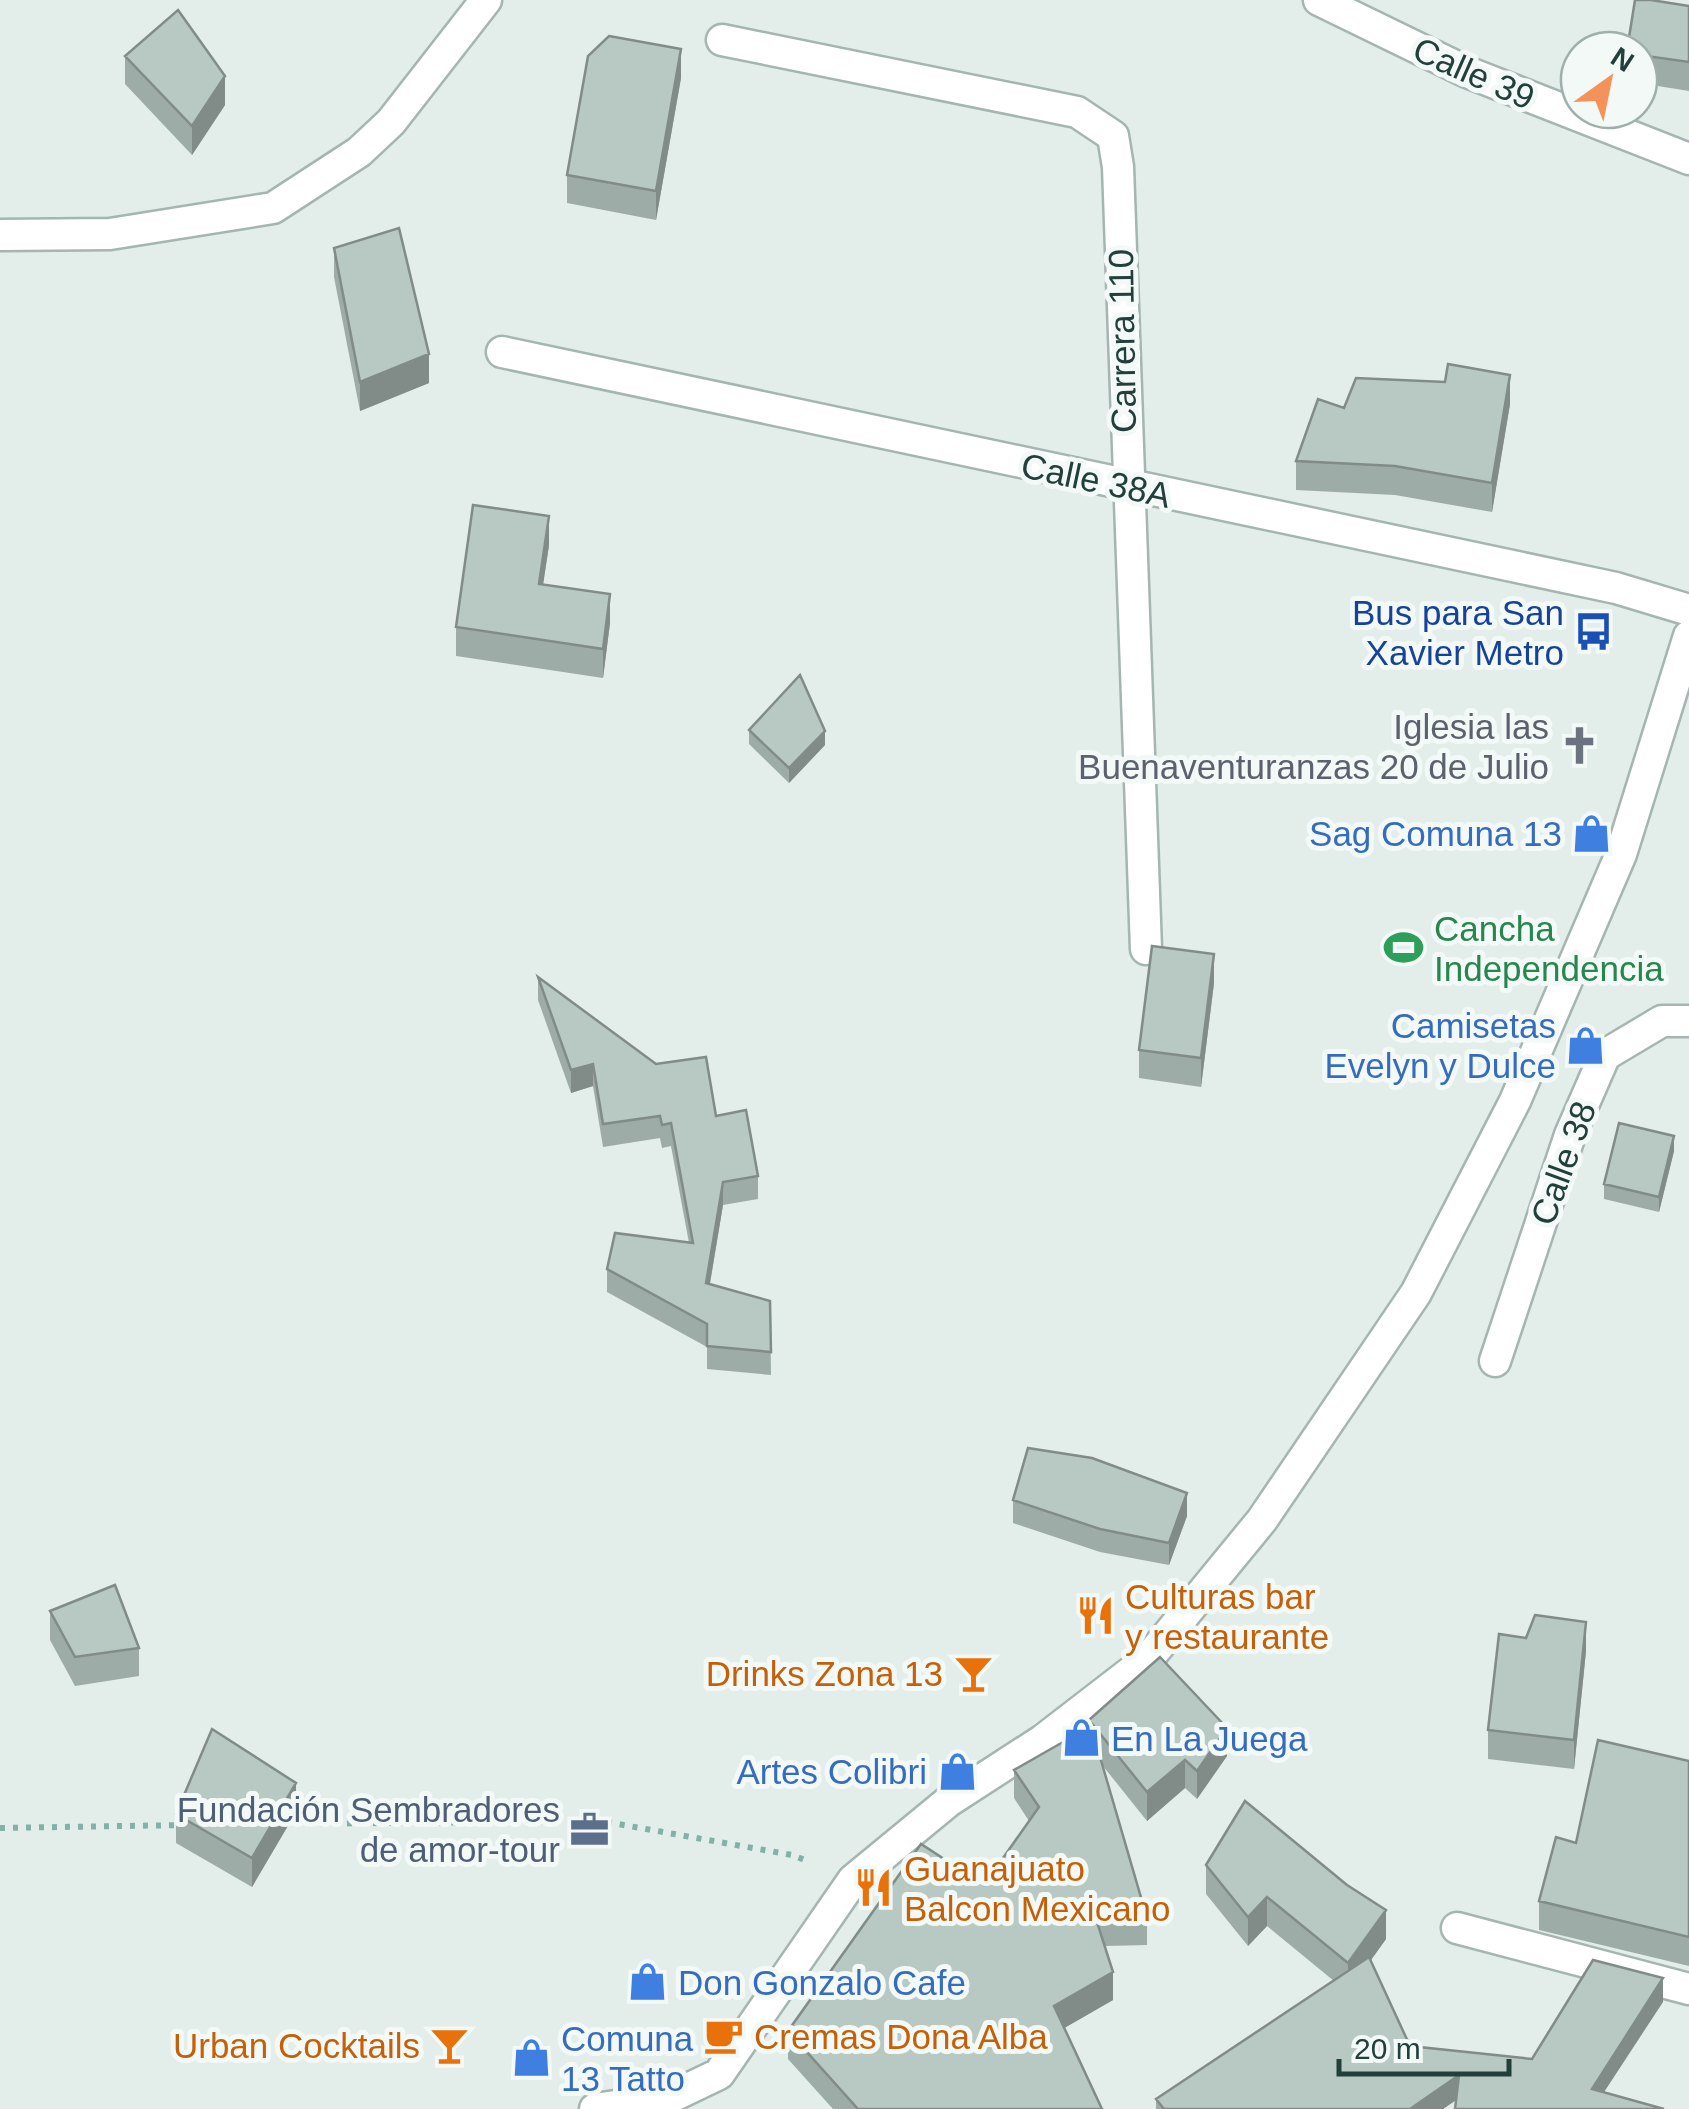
<svg xmlns="http://www.w3.org/2000/svg" width="1689" height="2109" font-family="Arial,sans-serif">
  <style>
    .lines { fill: none; stroke-linecap: round; stroke-linejoin: round }
    .minor-casing { stroke: #a5b5b2; stroke-width: 35 }
    .path { stroke: #82b1a8; stroke-width: 6; stroke-dasharray: 5 8; stroke-linecap: butt }
    .minor { stroke: #fff; stroke-width: 30 }
    .wall { fill: #9eaca8 }
    .shaded-wall { fill: #818c88 }
    .building { fill: #b8c8c3; stroke: #818c88; stroke-width: 2.5 }
    .labels { text-anchor: middle; dominant-baseline: central; stroke-width: 10; stroke-linejoin: round; paint-order: stroke }
    .street-label { font-size: 35px; fill: #223f3b; stroke: #f3f9f7 }
    .transit-label { font-size: 35px; fill: #164399; stroke: #f3f9f7; text-anchor: end }
    .worship-label { font-size: 35px; fill: #5b616d; stroke: #f3f9f7; text-anchor: end }
    .shop-label { font-size: 35px; fill: #366cbe; stroke: #f3f9f7; text-anchor: end }
    .leisure-label { font-size: 35px; fill: #27864d; stroke: #f3f9f7; text-anchor: start }
    .food-label { font-size: 35px; fill: #c56008; stroke: #f3f9f7; text-anchor: start }
    .service-label { font-size: 35px; fill: #4e5e75; stroke: #f3f9f7; text-anchor: end }
  </style>
  <rect width="100%" height="100%" fill="#e3edea"/>
  <g class="lines">
    <defs>
      <path id="minor" d="M1319,0L1467,72L1689,159
        M722,40L1077,112L1113,136L1118,167L1146,949
        M0,235L110,234L273,208L359,152L391,122L486,0
        M502,352L1616,588L1689,610
        M1495,1361L1570,1135L1605,1055L1662,1021H1689
        M1457,1928L1689,1989
        M595,2109L669,2098L719,2074L853,1880L949,1801L1043,1740L1148,1659L1262,1520L1416,1293L1515,1101L1621,854L1689,636"/>
    </defs>
    <!-- minor casing -->
    <use href="#minor" class="minor-casing"/>
    <!-- path -->
    <path class="path" d="M282,1824L601,1821L792,1855L810,1862
      M0,1828L185,1825"/>
    <!-- minor -->
    <use href="#minor" class="minor"/>
  </g>
  <!-- wall -->
  <path class="wall" d="M1689,6V91L1639,83V50Z
    M125,56L225,105L192,155L125,84Z
    M681,78L656,220L567,203V175Z
    M334,248L429,383L360,411L334,277Z
    M1510,404L1492,512L1395,495L1296,490V461L1344,408Z
    M549,545L543,584L610,623L603,678L456,656V627Z
    M749,730L825,745L789,783L749,744Z
    M538,977L716,1116L758,1176V1199L723,1205L710,1284L770,1301L771,1375L707,1369V1347L607,1292V1269L689,1243L671,1146L662,1148L660,1138L603,1147L593,1086L571,1093L538,1000Z
    M1214,983L1201,1087L1139,1078V1050Z
    M1674,1151L1659,1212L1604,1199V1184Z
    M1013,1500L1187,1516L1169,1565L1100,1552L1013,1523Z
    M50,1611L139,1648V1676L75,1686L50,1640Z
    M1586,1651L1574,1769L1488,1759V1730Z
    M1089,1720L1227,1756L1197,1799L1185,1788L1147,1821L1103,1766L1147,1918V1945L1105,1946L1113,2000L1064,2028L1102,2109H833L788,2059V2031L984,1885L1029,1821L1014,1798V1770L1089,1727Z
    M1689,1761V1966L1539,1930V1901L1576,1843Z
    M296,1812L252,1887L176,1843V1814Z
    M1206,1865L1386,1939L1371,1960L1410,2046L1532,2059L1663,2002L1456,2100L1443,2109H1156V2099L1334,1981L1267,1926L1248,1946L1206,1894Z"/>
  <!-- shaded-wall -->
  <path class="shaded-wall" d="M681,49V78L656,220V191Z
    M225,76V105L192,155V126Z
    M429,354V383L360,411V382Z
    M1510,375V404L1492,512V483Z
    M549,516V545L539,612V584Z
    M610,594V623L603,678V649Z
    M825,731V745L789,783V768Z
    M1214,954V983L1201,1087V1058Z
    M593,1064V1086L571,1093V1070Z
    M1674,1136V1151L1659,1212V1197Z
    M723,1182V1205L706,1306V1283Z
    M1187,1493V1516L1169,1565V1543Z
    M1586,1622V1651L1574,1769V1740Z
    M1227,1728V1756L1197,1799V1771Z
    M1185,1760V1788L1147,1821V1792Z
    M296,1783V1812L252,1887V1858Z
    M1267,1897V1926L1248,1946V1917Z
    M1386,1910V1939L1348,1992V1963Z
    M1113,1972V2000L1054,2034V2006Z
    M1663,1978V2002L1593,2109L1592,2089Z
    M1459,2075V2098L1443,2109H1410Z"/>
  <!-- building -->
  <path class="building" d="M1635,0H1651L1689,6V62L1639,55V50H1627Z
    M178,10L225,76L192,126L125,56Z
    M609,36L681,49L656,191L567,175L588,56Z
    M399,228L429,354L360,382L334,248Z
    M1448,364L1510,375L1492,483L1395,466L1296,461L1318,399L1344,408L1356,378L1445,382Z
    M473,505L549,516L539,584L610,594L603,649L456,627Z
    M800,675L825,731L789,768L749,730Z
    M1152,946L1214,954L1201,1058L1139,1050Z
    M538,977L656,1064L706,1057L716,1116L746,1110L758,1176L723,1182L706,1283L770,1301L771,1352L707,1346V1324L607,1269L615,1233L693,1243L671,1123L662,1125L660,1116L603,1124L593,1064L571,1070Z
    M1619,1123L1674,1136L1659,1197L1604,1184Z
    M1028,1448L1092,1458L1187,1493L1169,1543L1100,1529L1013,1500Z
    M115,1585L139,1648L75,1657L50,1611Z
    M1535,1615L1586,1622L1574,1740L1488,1730L1499,1634L1526,1638Z
    M1160,1657L1227,1728L1197,1771L1185,1760L1147,1792L1089,1720Z
    M1091,1726L1147,1918L1096,1919L1113,1972L1054,2006L1102,2109H858L788,2031L921,1844L984,1885L1039,1807L1014,1770Z
    M212,1729L296,1783L252,1858L176,1814Z
    M1598,1740L1689,1761V1937L1539,1901L1556,1837L1576,1843Z
    M1245,1801L1347,1885L1386,1910L1348,1963L1267,1897L1248,1917L1206,1865Z
    M1369,1957L1410,2046L1532,2059L1593,1960L1663,1978L1592,2089L1664,2109H1455L1459,2075L1410,2109H1164L1156,2099Z"/>
  <!-- icons -->
  <defs>
    <symbol id="bus-bare" viewBox="-9 -9 18 18"><path d="M-5-6H5V4H4V6H2V4H-2V6H-4V4H-5ZM-3.5-4V0h7V-4ZM-3.5 1.2v1.5H-2V1.2ZM2 1.2v1.5H3.5V1.2Z" fill="#1a4fb4" stroke="#f3f9f7" stroke-width="2.5" paint-order="stroke"/></symbol>
    <symbol id="church-bare" viewBox="-9 -9 18 18"><path d="M-1.2-6h2.4v3.5h3.3v2.4h-3.3V6h-2.4V-.1h-3.3v-2.4h3.3Z" fill="#6b7280" stroke="#f3f9f7" stroke-width="2.5" paint-order="stroke"/></symbol>
    <symbol id="shop-bare" viewBox="-9 -9 18 18"><path d="M-5-2.5h2.3a2.7 3.5 0 0 1 5.4 0H5L5.5 6h-11ZM-1.5-2.5h3a1.5 2.3 0 0 0-3 0Z" fill="#3f7fe0" stroke="#f3f9f7" stroke-width="2.5" paint-order="stroke"/></symbol>
    <symbol id="stadium-bare" viewBox="-9 -9 18 18"><path d="M0-5a6.5 5 0 1 0 0 10a6.5 5 0 1 0 0-10ZM-3.5-1.8h7v3.6h-7Z" fill="#2e9e5b" stroke="#f3f9f7" stroke-width="2.5" paint-order="stroke"/></symbol>
    <symbol id="restaurant-bare" viewBox="-9 -9 18 18"><path d="M-5-6h1v4h1v-4h1v4h1v-4h1v5L-1.5 .5V6h-2V.5L-5-1ZM5-6V6H3V1.5H1.5Q1.5-4 5-6Z" fill="#e8710a" stroke="#f3f9f7" stroke-width="2.5" paint-order="stroke"/></symbol>
    <symbol id="bar-bare" viewBox="-9 -9 18 18"><path d="M-6-5H6L.8 .8V4.5H3.5V6h-7V4.5H-.8V.8Z" fill="#e8710a" stroke="#f3f9f7" stroke-width="2.5" paint-order="stroke"/></symbol>
    <symbol id="office-bare" viewBox="-9 -9 18 18"><path d="M-6-3h4V-5.5h4V-3h4V5H-6ZM-1-4.5V-3h2v-1.5ZM-6 0V1H6V0Z" fill="#5c6f8a" stroke="#f3f9f7" stroke-width="2.5" paint-order="stroke"/></symbol>
    <symbol id="cafe-bare" viewBox="-9 -9 18 18"><path d="M-5.5-4.5H6V0H3Q3 3.5 0 3.5H-2.5Q-5.5 3.5-5.5 0ZM3-3.2v2h1.7v-2ZM-6 4.5H4V6H-6Z" fill="#e8710a" stroke="#f3f9f7" stroke-width="2.5" paint-order="stroke"/></symbol>
  </defs>
  <g fill-rule="evenodd">
    <use href="#bus-bare" x="1566" y="604" width="55" height="55"/>
    <use href="#church-bare" x="1552" y="718" width="55" height="55"/>
    <use href="#shop-bare" x="1564" y="806" width="55" height="55"/>
    <use href="#stadium-bare" x="1376" y="920" width="55" height="55"/>
    <use href="#shop-bare" x="1558" y="1018" width="55" height="55"/>
    <use href="#restaurant-bare" x="1068" y="1588" width="55" height="55"/>
    <use href="#bar-bare" x="946" y="1646" width="55" height="55"/>
    <use href="#shop-bare" x="1054" y="1710" width="55" height="55"/>
    <use href="#shop-bare" x="930" y="1744" width="55" height="55"/>
    <use href="#office-bare" x="562" y="1802" width="55" height="55"/>
    <use href="#restaurant-bare" x="846" y="1860" width="55" height="55"/>
    <use href="#shop-bare" x="620" y="1954" width="55" height="55"/>
    <use href="#cafe-bare" x="696" y="2008" width="55" height="55"/>
    <use href="#bar-bare" x="422" y="2018" width="55" height="55"/>
    <use href="#shop-bare" x="504" y="2030" width="55" height="55"/>
  </g>
  <g class="labels">
    <!-- street labels -->
    <g class="street-label">
      <text transform="translate(1474 73) rotate(24)">Calle 39</text>
      <text transform="translate(1122 341) rotate(-91)">Carrera 110</text>
      <text transform="translate(1096 480) rotate(12)">Calle 38A</text>
      <text transform="translate(1563 1163) rotate(-70)">Calle 38</text>
    </g>
    <!-- transit labels -->
    <g class="transit-label">
      <text x="1564" y="612">Bus para San<tspan x="1564" dy="40">Xavier Metro</tspan></text>
    </g>
    <!-- worship labels -->
    <g class="worship-label">
      <text x="1549" y="726">Iglesia las<tspan x="1549" dy="40">Buenaventuranzas 20 de Julio</tspan></text>
    </g>
    <!-- shop labels -->
    <g class="shop-label">
      <text x="1562" y="833">Sag Comuna 13</text>
      <text x="1556" y="1025">Camisetas<tspan x="1556" dy="40">Evelyn y Dulce</tspan></text>
      <text x="1111" y="1738" text-anchor="start">En La Juega</text>
      <text x="927" y="1771">Artes Colibri</text>
      <text x="678" y="1982" text-anchor="start">Don Gonzalo Cafe</text>
      <text x="561" y="2038" text-anchor="start">Comuna<tspan x="561" dy="40">13 Tatto</tspan></text>
    </g>
    <!-- leisure labels -->
    <g class="leisure-label">
      <text x="1434" y="928">Cancha<tspan x="1434" dy="40">Independencia</tspan></text>
    </g>
    <!-- food labels -->
    <g class="food-label">
      <text x="1125" y="1596">Culturas bar<tspan x="1125" dy="40">y restaurante</tspan></text>
      <text x="943" y="1673" text-anchor="end">Drinks Zona 13</text>
      <text x="904" y="1868">Guanajuato<tspan x="904" dy="40">Balcon Mexicano</tspan></text>
      <text x="754" y="2036">Cremas Dona Alba</text>
      <text x="420" y="2045" text-anchor="end">Urban Cocktails</text>
    </g>
    <!-- service labels -->
    <g class="service-label">
      <text x="560" y="1809">Fundación Sembradores<tspan x="560" dy="40">de amor-tour</tspan></text>
    </g>
  </g>
  <!-- north arrow -->
  <g transform="translate(1609 80) rotate(33)"><circle r="48" fill="#f3f9f7" stroke="#9fafac" stroke-width="2.5"/>
  <path d="M0-8L18 38L0 25L-18 38Z" fill="#f59259"/>
  <text y="-15" font-size="28" font-weight="bold" text-anchor="middle" fill="#223f3b">N</text>
  </g>
  <!-- scale -->
  <path d="M1339 2059v15h170v-15" fill="none" stroke="#223f3b" stroke-width="5"/>
  <text x="1354" y="2059" font-size="30" fill="#223f3b" stroke="#f3f9f7" stroke-width="8" paint-order="stroke">20 m</text>
</svg>
